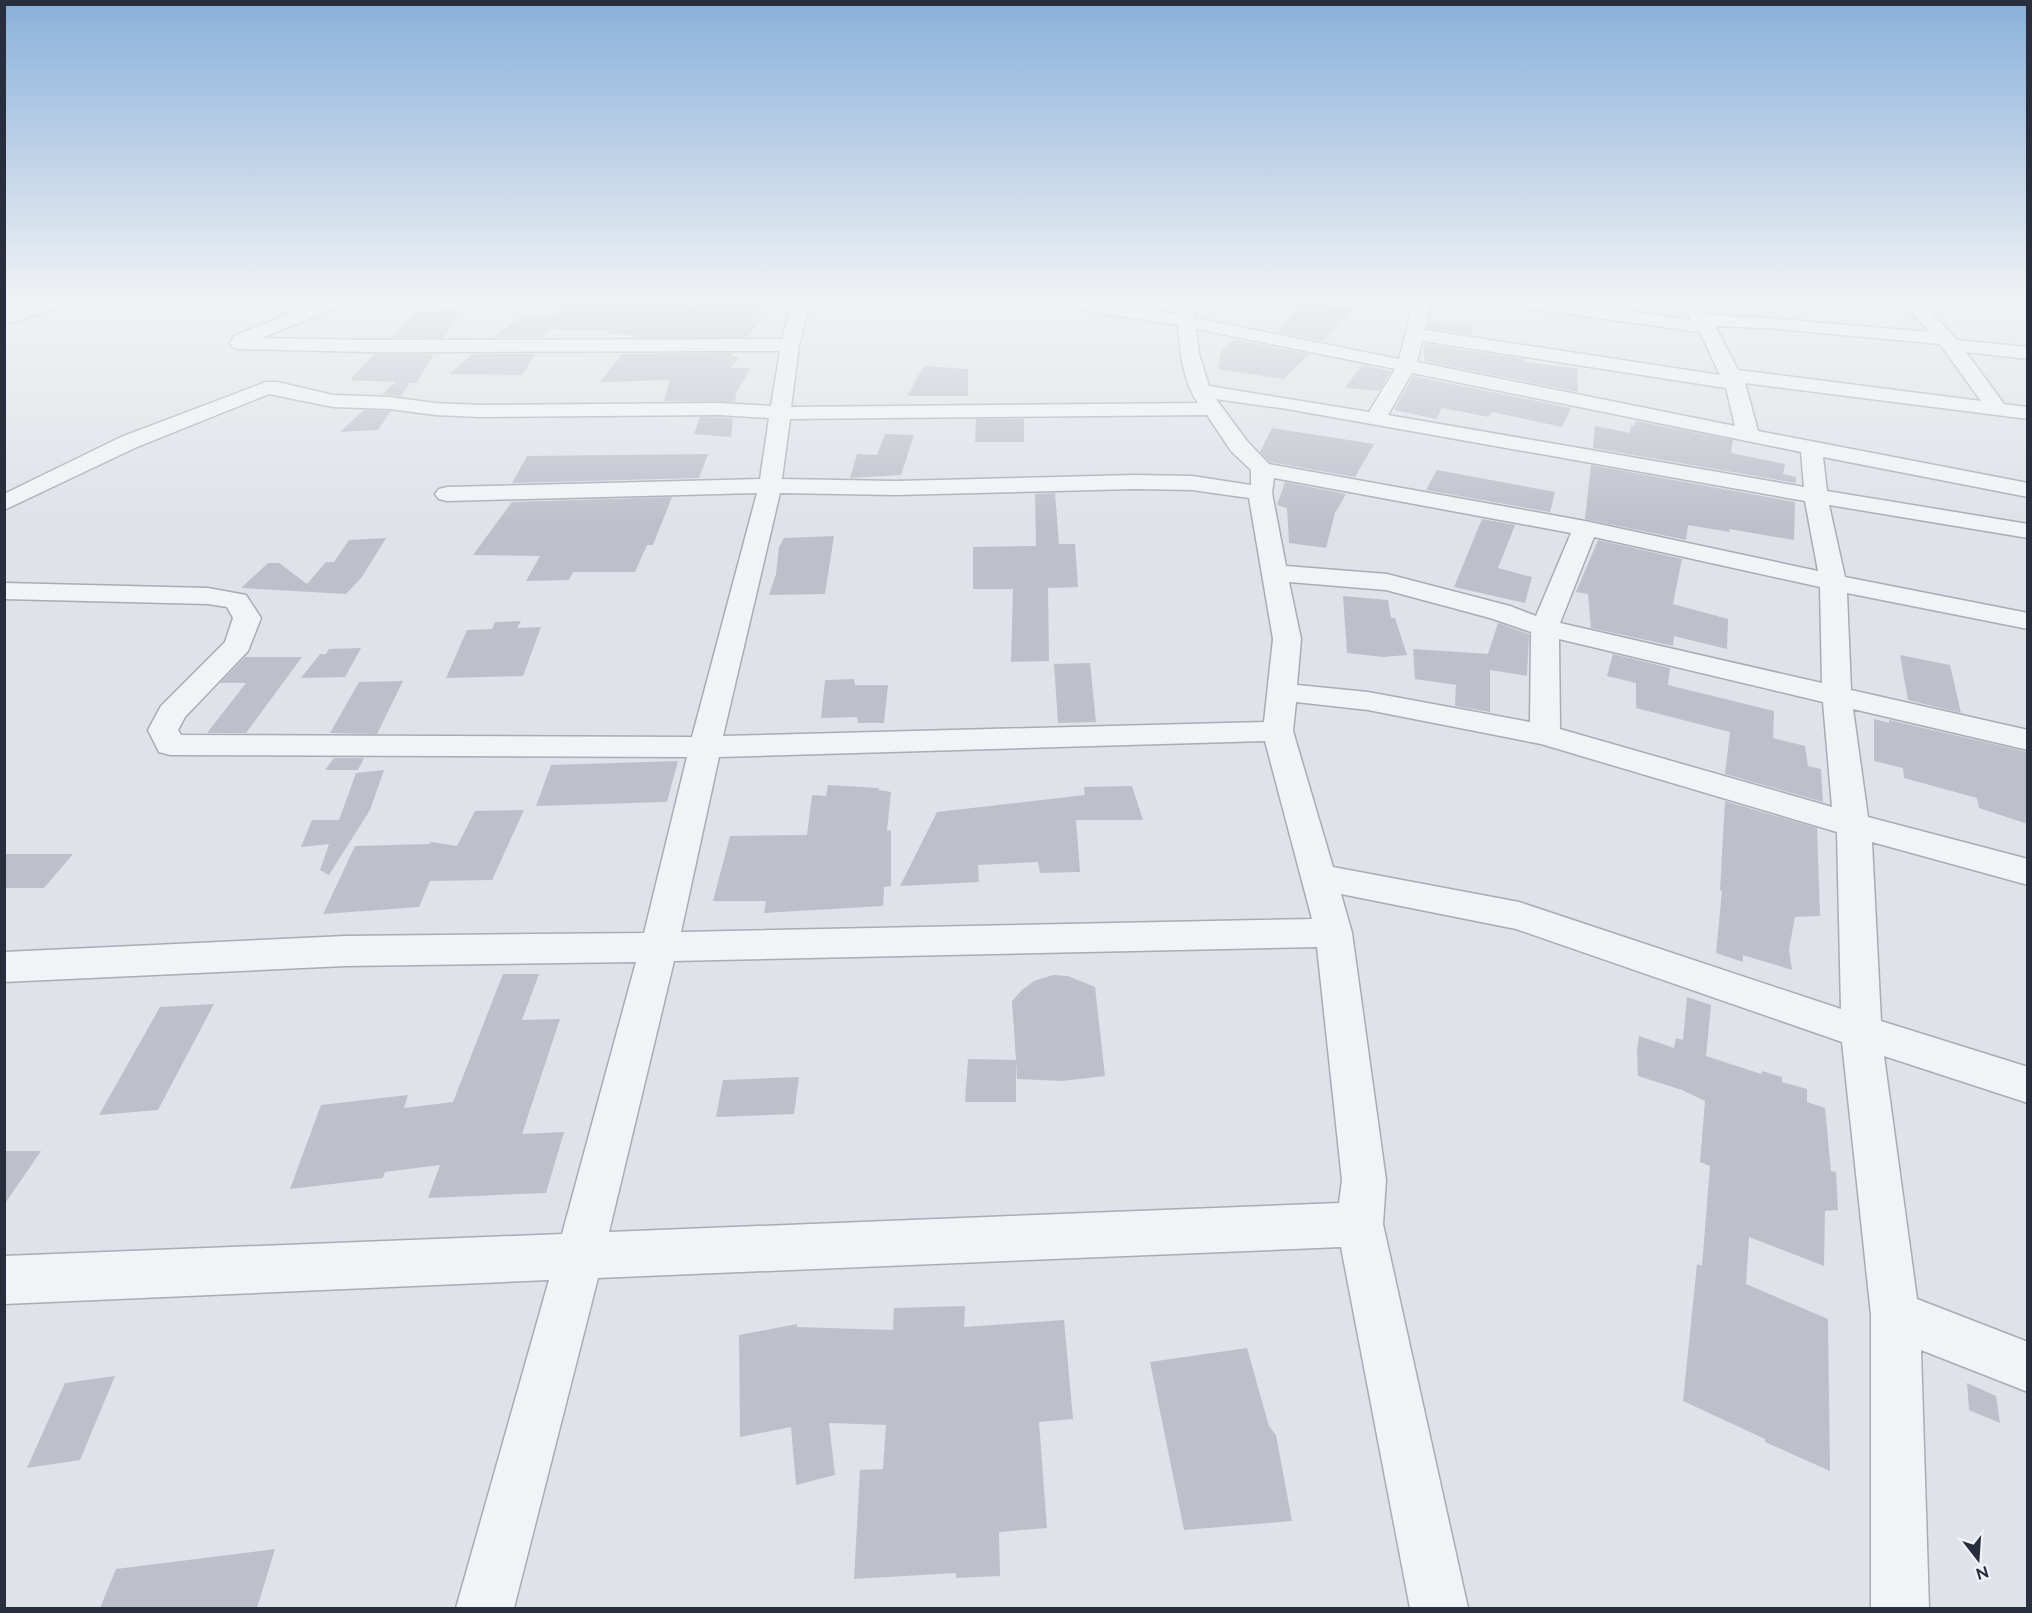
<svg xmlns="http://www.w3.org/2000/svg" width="2032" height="1613" font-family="Raleway,sans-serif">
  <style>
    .building { fill: #bdc0ca }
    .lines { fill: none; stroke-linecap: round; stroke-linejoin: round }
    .street-casing { stroke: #a8acb5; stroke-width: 3 }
    .street { fill: #f2f3f6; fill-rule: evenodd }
  </style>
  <rect width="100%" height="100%" fill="#dfe2e8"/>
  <!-- building -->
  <path class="building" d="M704,301L762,305L751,318L762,319L748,337H635L637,335L607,334L611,330L549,329L544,337H494L522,315L552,316L565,303L612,304L614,302L700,305Z
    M1301,301L1354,308L1322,341L1278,332Z
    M461,309L444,338H390L403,327L414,312Z
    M1429,321L1472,324L1473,335L1428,328Z
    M1234,339L1237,340L1309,354L1284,379L1218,369L1221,351Z
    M1424,344L1525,359V362L1577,368L1578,392L1424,361Z
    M734,353L732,356L740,357L730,368H751L736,393L735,402L664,401L670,380L600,382L622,354Z
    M374,354H434L416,383H410L401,396L382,394L396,382L350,380Z
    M473,354H535L522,375L449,374Z
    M1362,365L1391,371L1379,391L1345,388Z
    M924,366L968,369V396H907Z
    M1413,376L1571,408L1562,427L1492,412L1489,417L1442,408L1436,419L1394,410Z
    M364,410L391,411L378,430L340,432Z
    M700,417L733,418L731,437L694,434Z
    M976,419H1024V442H975Z
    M1636,421L1733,440L1731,453L1785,464L1783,474L1796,477V483L1593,448L1595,426L1630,433L1631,425L1634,426Z
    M1272,428L1374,444L1355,477L1270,462L1260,452Z
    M885,434L914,435L901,475L850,478L857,454L877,455Z
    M708,454L699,478L512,483L527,456Z
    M1591,465L1795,502L1794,540L1729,529L1730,532L1688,525L1686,540L1585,519Z
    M1437,470L1555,492L1550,512L1426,490Z
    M1285,482L1346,494L1335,513L1326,548L1289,543L1287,508L1277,505Z
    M1055,493L1059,544H1075L1078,587L1048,588L1049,661L1011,662L1013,589H973V547L1036,546L1035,494Z
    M672,497L653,545H647L635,572H573L569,580L526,581L540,556L473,555L512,502Z
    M1482,519L1515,525L1498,568L1532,577L1525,603L1454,587Z
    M834,536L825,594L769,595L776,574L779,547L784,538Z
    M386,538L362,577L346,594L241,588L268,563H279L307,584L326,562H334L349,540Z
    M1598,540L1682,559L1673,604L1728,619L1727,649L1674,636L1673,646L1591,628L1588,594L1576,592Z
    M1343,596L1388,600L1391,618H1395L1407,655L1383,657L1347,653Z
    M521,621L517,628L541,627L523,676L446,678L467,630L492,629L495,622Z
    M1498,623L1529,634L1527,676L1490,670V712L1455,706L1456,685L1415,679L1413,649L1488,654Z
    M361,648L345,677L301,678L320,654H326L329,649Z
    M1613,654L1670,668L1668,685L1774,711L1773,738L1805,746L1808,766L1821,769L1823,802L1725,774L1730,732L1636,708V683L1607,676Z
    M1900,655L1950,665L1961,713L1908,700Z
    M245,657H302L246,733H207L246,683H220Z
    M1090,663L1096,722L1058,723L1054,664Z
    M854,679L855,685H888L884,723H858L857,717L821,718L825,680Z
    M403,681L377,734L330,733L359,682Z
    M1874,719L1889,723V720L2028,752V824L1979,808L1977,798L1904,778L1903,768L1874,761Z
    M334,758H364L358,770H325Z
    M678,761L667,802L536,806L551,765Z
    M384,770L370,810L329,875L320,870L329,844L301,847L312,820H339L356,773Z
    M828,785L879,788V790L891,792L887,831L891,830V886L884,887L883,906L764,913L766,901H713L730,836L807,835L812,795L826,796Z
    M1132,786L1143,820H1076L1080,872L1040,873L1038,862L978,865L979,882L900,886L937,812L1085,795L1084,787Z
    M1725,801L1817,828L1820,916L1795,917L1789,949L1792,970L1743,955V962L1716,953L1722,891L1720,890Z
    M524,810L492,880L430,881L419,907L323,914L355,846L429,844L431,842L457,846L475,811Z
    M4,854H73L44,888H4Z
    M503,974H539L522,1020L560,1019L522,1134L564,1132L546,1193L428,1198L440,1165L385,1172L383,1178L290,1189L321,1105L408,1095L404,1108L453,1102Z
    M1053,975L1068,976L1095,987L1105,1076L1062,1081L1017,1079L1016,1061V1102H965L968,1059L1016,1060L1012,1001L1022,990L1034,981Z
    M1687,997L1711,1005L1706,1056L1761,1074L1762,1071L1782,1077V1082L1807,1089V1102L1825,1108L1831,1171L1836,1172L1838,1210L1825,1211L1824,1266L1749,1237L1746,1284L1828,1319L1830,1471L1765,1442V1439L1683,1401L1697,1264L1702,1266L1710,1166L1700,1162L1705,1101L1682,1090L1638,1076L1637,1051L1639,1036L1674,1048L1676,1038L1683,1040Z
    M214,1004L158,1110L99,1115L160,1007Z
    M799,1077L794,1114L716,1117L723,1080Z
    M4,1151H41L4,1205Z
    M965,1306L964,1327L1064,1320L1073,1419L1039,1422L1047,1528L999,1532L1000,1576L956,1578V1573L854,1579L860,1470L883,1469L886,1425L829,1423L835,1475L796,1485L791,1427L740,1437L739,1335L797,1324V1327L893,1330L894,1308Z
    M1247,1348L1269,1426L1276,1435L1292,1521L1184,1530L1150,1362Z
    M115,1376L80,1460L27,1468L65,1383Z
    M1967,1383L1996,1396L2000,1423L1969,1410Z
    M275,1549L257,1608H100L116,1569Z"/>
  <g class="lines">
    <defs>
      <path id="street" d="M49,298H75L73,302L4,325V314Z
        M329,298H353L351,302L261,338L369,340L782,339L794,298H811L799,345L791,407L1198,403C1183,381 1180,352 1178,325L1106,314L1049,302L1047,298H1081L1177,314L1169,298H1186L1194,311L1195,318L1399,359L1415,298H1432L1425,330L1720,375L1700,332L1490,303L1482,298H1530L1691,320L1680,298H1697L1708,315L1767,318L1929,332L1900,298H1918L1957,340L2028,347V359L1966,352L2004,404L2028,407V419L1745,383L1758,431L2028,483V497L1823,457L1827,491L2028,524V538L1829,505L1845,577L2028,613V629L1847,593L1851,690L2028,730V750L1853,709L1868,817L2028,859V885L1872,842L1881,1021L2028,1067V1103L1884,1056L1917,1299L2028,1342V1392L1921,1350L1929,1608H1871V1315L1842,1042L1516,929L1341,894L1352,933L1386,1180L1383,1224L1468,1608H1410L1341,1247L598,1278L514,1608H456L549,1280L4,1304V1256L562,1234L636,962L345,966L4,982V952L345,936L644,933L687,757L170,755L159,752L148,730L161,706L225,642L233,618L227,607L208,604L4,599V583L208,588L246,595L261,618L248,651L185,717L178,730L181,735L692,737L757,493L447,501L439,499L435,494L439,489L447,487L760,479L769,418L719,415L480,417L435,415L390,409L333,407L269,394L137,447L4,510V494L121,437L266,382H277L333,395L390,397L435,403L480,405L719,403L771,406L780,351L369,352L239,349L232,347L230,343L234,336ZM1715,326L1767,328L1940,344L1981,401L1738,370ZM1196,329L1395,369L1369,412L1209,386L1199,354ZM1422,341L1726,388L1735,426L1417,362ZM1412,373L1801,452L1804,487L1388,415ZM1216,399L1287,409L1805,501L1818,571L1585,521L1269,464L1247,441ZM1207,415L1231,451L1251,470V485L1192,476L1134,475L896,481L782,479L790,419ZM1274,478L1571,533L1536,616L1510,606L1387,574L1286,566L1272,493ZM1134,489L1192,490L1249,498L1273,639L1264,722L723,736L780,493L896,495ZM1594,537L1820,587L1822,683L1560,623ZM1289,582L1386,590L1490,618L1531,632L1530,722L1368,692L1297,685L1301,639ZM1559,639L1823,702L1832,807L1560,729ZM1296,702L1368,710L1541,744L1837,832L1841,1009L1519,902L1333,867L1293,731ZM1265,741L1312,919L681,932L719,757ZM1317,947L1342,1180L1339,1203L609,1232L674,961Z"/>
    </defs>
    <!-- street casing -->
    <use href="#street" class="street-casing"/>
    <!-- street -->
    <use href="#street" class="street"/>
  </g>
  <!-- sky -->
  <linearGradient id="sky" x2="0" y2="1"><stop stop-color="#89b0da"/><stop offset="0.57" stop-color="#f1f2f5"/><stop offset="1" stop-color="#f1f2f5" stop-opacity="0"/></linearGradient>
  <rect width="2032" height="524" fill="url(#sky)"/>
  <!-- border -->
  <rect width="2032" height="1613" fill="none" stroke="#292e3e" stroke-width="12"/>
  <!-- north arrow -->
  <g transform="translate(1978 1559) rotate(163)" stroke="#eff1f5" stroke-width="4.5" paint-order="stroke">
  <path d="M0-4.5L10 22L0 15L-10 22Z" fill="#292e3e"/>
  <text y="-9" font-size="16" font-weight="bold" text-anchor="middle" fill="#292e3e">N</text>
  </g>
</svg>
